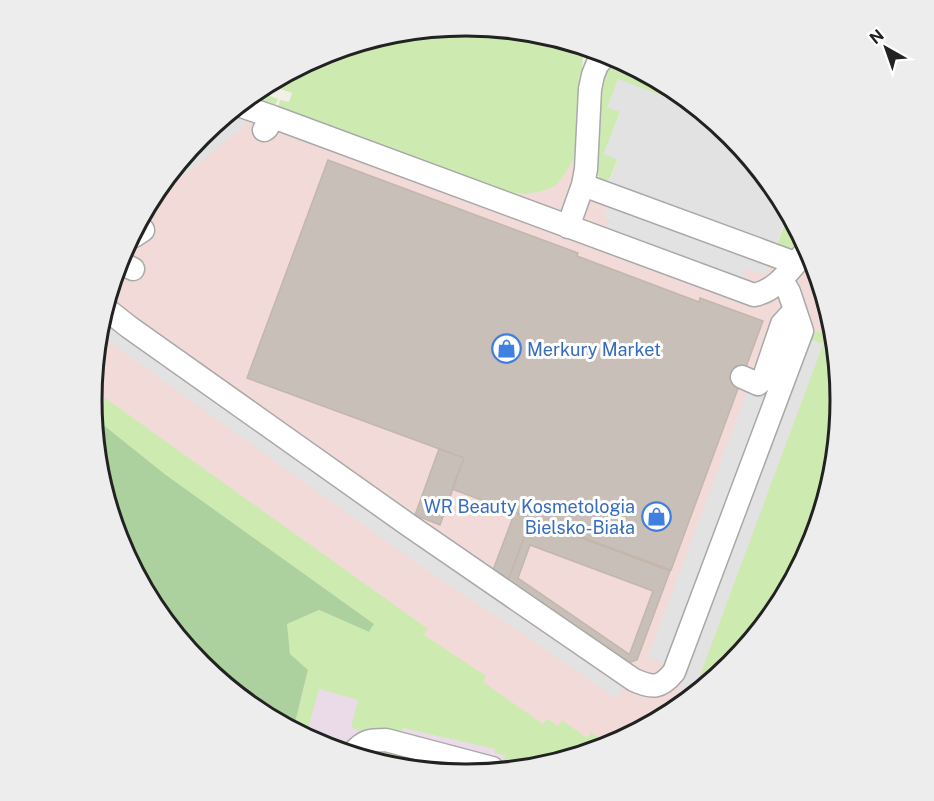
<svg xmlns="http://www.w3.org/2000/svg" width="934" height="801" font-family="'Public Sans',sans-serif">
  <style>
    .commercial { fill: #f2dad9 }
    .industrial { fill: #ebdbe8 }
    .grass { fill: #cdebb0 }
    .forest { fill: #add19e }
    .parking { fill: #e2e2e2 }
    .building { fill: #c7bfb8; stroke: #c4b6ab; stroke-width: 1.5; fill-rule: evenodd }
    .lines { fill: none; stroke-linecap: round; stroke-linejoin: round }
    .minor-casing { stroke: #a9a9a9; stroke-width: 25 }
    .minor { stroke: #fff; stroke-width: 22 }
    .labels { text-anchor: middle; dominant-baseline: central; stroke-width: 6; stroke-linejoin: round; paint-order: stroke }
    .shop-label { font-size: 18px; fill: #366cbe; stroke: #fff; text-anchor: start }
    .rim { fill: none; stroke: #222; stroke-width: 3 }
  </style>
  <rect width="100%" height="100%" fill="#f2efe9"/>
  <!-- commercial -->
  <path class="commercial" d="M256,99L498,190L512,193L526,194L565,174L574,159L596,167L597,176L600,180L614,186L604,215L741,281L746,268L776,246L799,243L814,257L816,271V277L820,293L819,304L824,309L829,337L702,686L610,747L497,719L96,419L92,400L121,257L202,135Z"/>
  <!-- industrial -->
  <path class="industrial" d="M308,670L607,748L467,775L323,747L294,727Z"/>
  <!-- grass -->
  <path class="grass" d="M467,26L583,49L580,142L574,159L565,174L555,186L542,191L526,194L512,193L498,190L278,107L280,100L289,102L292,93L275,87L324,54Z
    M620,60L665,90L664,93L673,96L687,105L618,80L620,112L604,154L618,159L607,184L600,180L597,173L601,86L608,70L613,65Z
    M273,88L270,96L278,99L275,106L256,99Z
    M786,221L791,223L802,241C795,248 786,248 776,246Z
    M828,330L842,401L813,544L732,666L694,691L823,344L809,339L813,333L820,331L827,334Z
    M94,390L428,629L424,635L486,676L483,682L543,724L547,719L558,726L562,720L587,738L591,732L602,740L616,743L610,747L503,768L505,755L495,753V749L403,728L400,733L361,735L359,731L351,727L358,700L319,689L306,736L294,727L308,671L290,654L286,624L319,610L369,632L374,624L166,475L96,419L92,400Z
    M370,750L402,751L411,758L436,765L435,769L362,754Z"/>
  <!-- forest -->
  <path class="forest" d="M96,419L166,475L374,624L369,632L319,610L287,624L290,654L308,670L294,727L202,665L120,544Z"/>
  <!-- parking -->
  <path class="parking" d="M618,79L687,105L732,136L791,223L785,221L765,275L747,268L741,281L605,230L610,217L604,215L614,187L607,184L618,160L604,154L620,112L607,107Z
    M238,113L247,124L164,191L190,153Z
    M107,324L440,562L623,688L615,698L525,635L432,574L104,338Z
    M809,339L823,344L694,691L674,705Z
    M747,392L766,399L667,664L648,657Z"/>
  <!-- building -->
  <path class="building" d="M328,160L578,253L577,256L699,302L700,298L763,321L671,570L452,489L464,458L247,378Z
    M439,449L464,458L440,525L415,515Z
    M515,512L531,519L508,581L493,570Z
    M531,519L670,571L637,660L628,663L508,581ZM530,545L653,591L630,653L629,654L518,578Z"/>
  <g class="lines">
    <defs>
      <path id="minor" d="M244,107L273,117
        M264,130L267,128L273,117L754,295C779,290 791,267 808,249
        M583,185L795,263
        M568,227L583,185L586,169L590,89L593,75L597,65L607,53
        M134,236L143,230
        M120,261L123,264L133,269
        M110,312L129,327L410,526L634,680C653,688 660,689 674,672L802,331L789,292L782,280
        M742,377L758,384L763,380L782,324L795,310
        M353,753C364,740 370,740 386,740L492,768"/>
    </defs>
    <!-- minor casing -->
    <use href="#minor" class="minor-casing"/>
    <!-- minor -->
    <use href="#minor" class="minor"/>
  </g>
  <!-- icons -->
  <defs>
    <symbol id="shop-ring" viewBox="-11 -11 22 22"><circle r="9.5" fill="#fff" stroke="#3f7fe0" stroke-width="1.5"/><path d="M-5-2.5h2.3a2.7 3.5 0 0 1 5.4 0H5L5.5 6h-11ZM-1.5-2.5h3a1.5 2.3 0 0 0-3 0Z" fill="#3f7fe0"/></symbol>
  </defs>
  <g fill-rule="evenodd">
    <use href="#shop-ring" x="490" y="332" width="33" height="33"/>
    <use href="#shop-ring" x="640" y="500" width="33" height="33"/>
  </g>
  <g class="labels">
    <!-- shop labels -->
    <g class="shop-label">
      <text x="527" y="349">Merkury Market</text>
      <text x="635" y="506" text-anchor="end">WR Beauty Kosmetologia<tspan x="635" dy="21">Bielsko-Biała</tspan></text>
    </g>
  </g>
  <!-- crop -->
  <path d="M0 0H934V801H0ZM102 400a364 364 0 1 1 728 0a364 364 0 1 1-728 0Z" fill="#ededed" fill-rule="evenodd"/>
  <path class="rim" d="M102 400a364 364 0 1 1 728 0a364 364 0 1 1-728 0Z"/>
  <!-- north arrow -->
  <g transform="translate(886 48) rotate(320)" stroke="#ffffff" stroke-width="4.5" paint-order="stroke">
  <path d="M0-4.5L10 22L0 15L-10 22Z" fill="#222222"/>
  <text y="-9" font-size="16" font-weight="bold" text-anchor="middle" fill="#222222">N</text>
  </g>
</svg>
